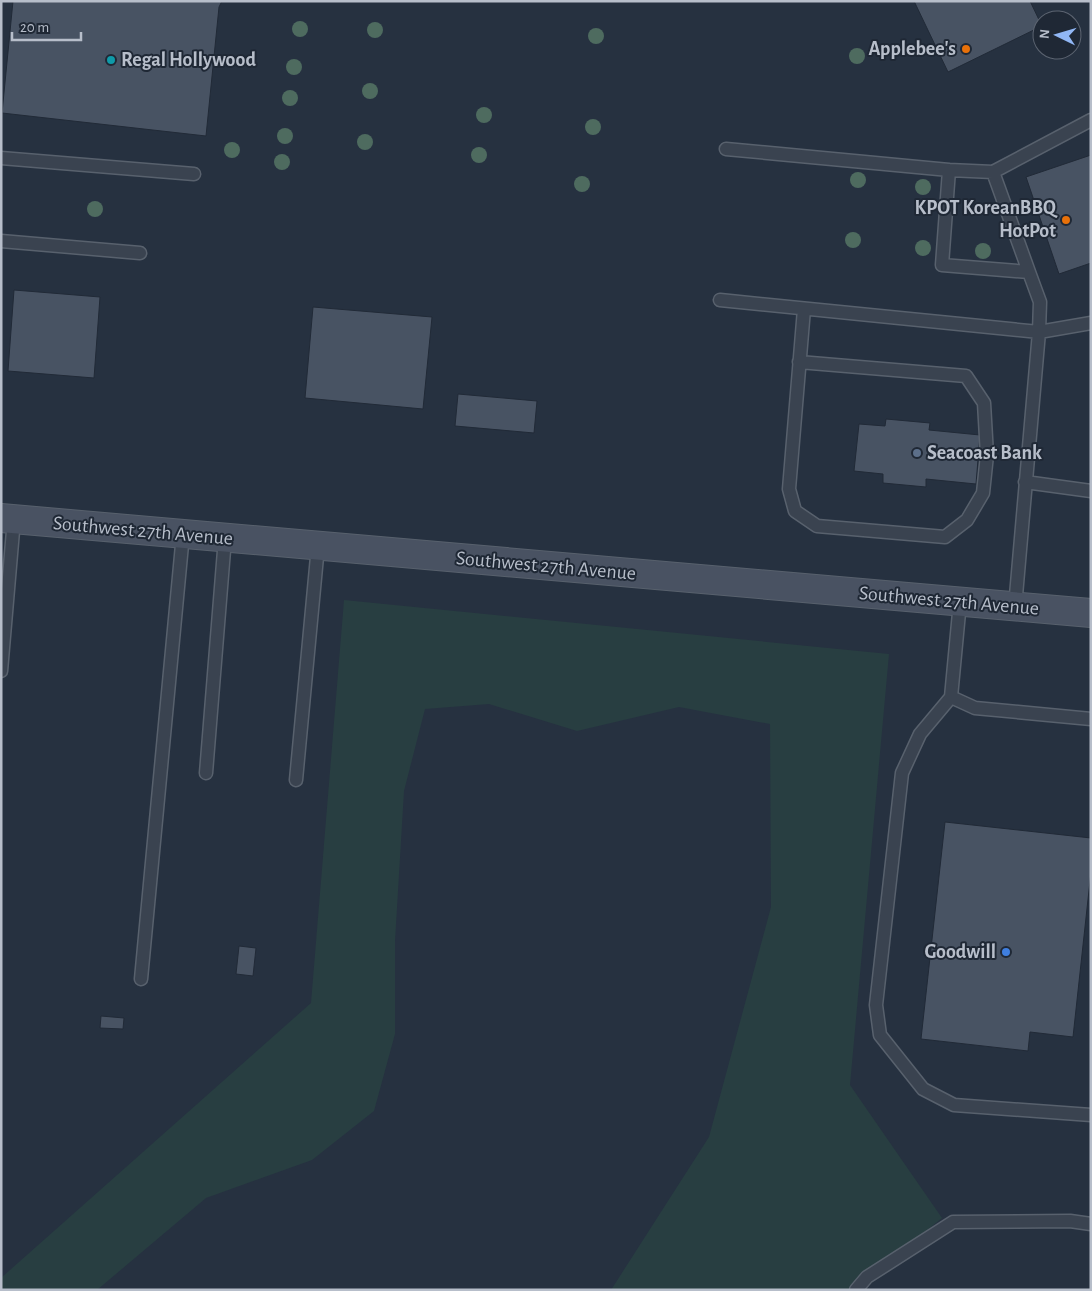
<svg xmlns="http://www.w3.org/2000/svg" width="1092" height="1291" font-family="'Alegreya Sans',sans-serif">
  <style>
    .green { fill: #283e41 }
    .building { fill: #485363; stroke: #212a37 }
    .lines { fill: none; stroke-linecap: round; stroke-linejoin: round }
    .service-casing { stroke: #58616d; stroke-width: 15 }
    .secondary-casing { stroke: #58616d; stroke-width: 30 }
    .service { stroke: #3a4350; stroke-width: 12 }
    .secondary { stroke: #495262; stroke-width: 28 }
    .tree { fill: #4e6b5f }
    .food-dot { fill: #e8710a; stroke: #1f2835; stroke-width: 2 }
    .culture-dot { fill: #0f9aa8; stroke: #1f2835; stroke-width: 2 }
    .service-dot { fill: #5c6f8a; stroke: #1f2835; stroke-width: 2 }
    .shop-dot { fill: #3f7fe0; stroke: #1f2835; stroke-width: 2 }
    .labels { text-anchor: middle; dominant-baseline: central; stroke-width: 4; stroke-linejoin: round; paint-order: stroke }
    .poi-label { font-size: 20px; font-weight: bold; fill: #b7beca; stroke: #1f2835; text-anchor: end }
    .street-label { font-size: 20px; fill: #b7beca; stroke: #1f2835 }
  </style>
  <rect width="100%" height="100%" fill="#263140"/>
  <!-- green -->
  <path class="green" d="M344,600L889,654L850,1085L942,1218L854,1290H611L709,1137L771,907L770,724L679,707L577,731L489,704L425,709L404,791L395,941V1034L374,1111L312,1160L206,1198L97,1290H1V1278L311,1003Z"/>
  <!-- building -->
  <path class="building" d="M13,1H222L219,7L206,136L2,113Z
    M914,1H1030L1042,26L948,72Z
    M1091,155V263L1059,274L1026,177Z
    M14,290L100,297L94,378L8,371Z
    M313,307L432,317L423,409L305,398Z
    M458,394L537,401L534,433L455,426Z
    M886,419L930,423L929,430L980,435L976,484L926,479V487L883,483V474L854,471L859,424L885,426Z
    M945,822L1091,838V872L1073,1037L1030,1032L1028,1051L921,1039Z
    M239,946L256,948L253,976L236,974Z
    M101,1016L124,1018L123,1029L100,1028Z"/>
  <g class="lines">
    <defs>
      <path id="service" d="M726,149L949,170L942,265L1029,272L1040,302L1039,332L1091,323
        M1,158L194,174
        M949,170L993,172L1091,120
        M993,172L1029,272
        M1,241L140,253
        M720,300L1039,332L1015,607
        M799,362L966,376L984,403L987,455L983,493L967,520L945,537L817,526L795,511L789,489L804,309
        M1025,482L1091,491
        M960,602L951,697L920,734L902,773L876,1005L880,1035L923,1089L954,1105L1091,1115
        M1,671L14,519
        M951,697L975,708L1091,719
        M206,773L225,538
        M296,780L318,546
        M141,979L183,534
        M856,1290L867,1277L953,1222L1070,1221L1091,1224"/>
      <path id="secondary" d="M1,518L1091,613"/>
    </defs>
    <!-- service casing -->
    <use href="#service" class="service-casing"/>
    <!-- secondary casing -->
    <use href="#secondary" class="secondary-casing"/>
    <!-- service -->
    <use href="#service" class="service"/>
    <!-- secondary -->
    <use href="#secondary" class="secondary"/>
  </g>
  <!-- trees -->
  <g class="tree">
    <circle cx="300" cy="29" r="8"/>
    <circle cx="375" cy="30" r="8"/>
    <circle cx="596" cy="36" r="8"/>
    <circle cx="857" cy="56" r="8"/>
    <circle cx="294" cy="67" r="8"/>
    <circle cx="370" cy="91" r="8"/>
    <circle cx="290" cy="98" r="8"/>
    <circle cx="484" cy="115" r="8"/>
    <circle cx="593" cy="127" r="8"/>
    <circle cx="285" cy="136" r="8"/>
    <circle cx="365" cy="142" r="8"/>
    <circle cx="232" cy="150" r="8"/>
    <circle cx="479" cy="155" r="8"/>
    <circle cx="282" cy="162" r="8"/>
    <circle cx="858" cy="180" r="8"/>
    <circle cx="582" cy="184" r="8"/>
    <circle cx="923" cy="187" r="8"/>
    <circle cx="95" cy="209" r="8"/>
    <circle cx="853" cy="240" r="8"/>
    <circle cx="923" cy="248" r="8"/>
    <circle cx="983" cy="251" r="8"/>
  </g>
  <!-- markers -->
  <g class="food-dot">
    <circle cx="966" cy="49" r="5"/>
    <circle cx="1066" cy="220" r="5"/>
  </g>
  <circle class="culture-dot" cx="111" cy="60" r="5"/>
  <circle class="service-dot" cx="917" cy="453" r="5"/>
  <circle class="shop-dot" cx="1006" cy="952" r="5"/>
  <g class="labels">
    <!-- poi labels -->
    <g class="poi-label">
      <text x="956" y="49">Applebee's</text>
      <text x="121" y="60" text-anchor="start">Regal Hollywood</text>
      <text x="1056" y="208">KPOT KoreanBBQ<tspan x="1056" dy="23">HotPot</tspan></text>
      <text x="927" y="453" text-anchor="start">Seacoast Bank</text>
      <text x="996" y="952">Goodwill</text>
    </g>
    <!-- street labels -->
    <g class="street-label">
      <text transform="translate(143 531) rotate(5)">Southwest 27th Avenue</text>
      <text transform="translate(546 566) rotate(5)">Southwest 27th Avenue</text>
      <text transform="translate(949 601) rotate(5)">Southwest 27th Avenue</text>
    </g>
  </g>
  <!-- border -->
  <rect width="1092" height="1291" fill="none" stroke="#b7beca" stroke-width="5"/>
  <!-- north arrow -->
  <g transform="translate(1057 35) rotate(275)"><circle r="24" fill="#1f2835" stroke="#5c6471"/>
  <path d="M0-4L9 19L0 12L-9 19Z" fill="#91b7f5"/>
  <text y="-8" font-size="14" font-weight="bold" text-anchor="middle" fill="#b7beca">N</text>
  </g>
  <!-- scale -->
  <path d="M12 32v8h69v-8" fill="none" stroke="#b7beca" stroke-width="2.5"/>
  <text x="20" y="32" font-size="15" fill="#b7beca" stroke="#1f2835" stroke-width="4" paint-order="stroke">20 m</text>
</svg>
